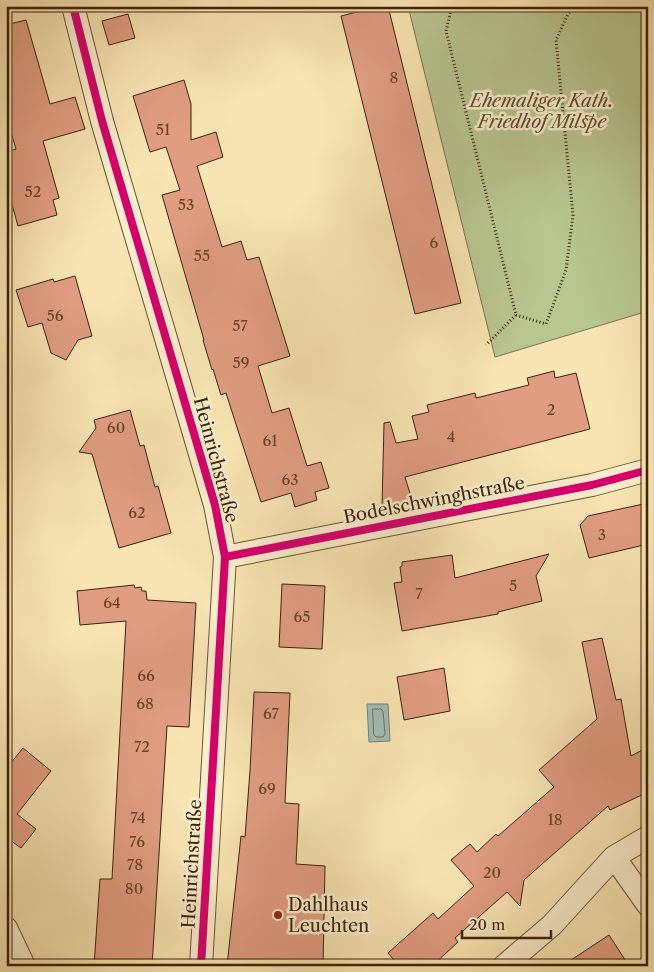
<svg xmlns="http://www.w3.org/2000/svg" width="654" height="972" font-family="'Libre Caslon Text',serif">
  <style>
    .green { fill: #b8c690; stroke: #7a744b }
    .water { fill: #a2bcb7; stroke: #7a7f70 }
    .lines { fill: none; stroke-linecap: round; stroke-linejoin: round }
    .shore { stroke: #70705e; stroke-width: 1 }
    .building { fill: #e19d81; stroke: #3d2306 }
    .minor-casing { stroke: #6c5431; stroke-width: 24 }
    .path { stroke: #3d2306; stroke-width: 3; stroke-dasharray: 1 2.5; stroke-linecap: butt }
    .minor { stroke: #faeecd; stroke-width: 22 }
    .cycleway-casing { stroke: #faeecd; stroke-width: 11 }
    .cycleway { stroke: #d6006c; stroke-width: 8 }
    .poi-dot { fill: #8f2418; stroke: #faeecd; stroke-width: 2 }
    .labels { text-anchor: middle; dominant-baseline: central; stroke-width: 5; stroke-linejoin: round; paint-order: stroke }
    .number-label { font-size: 15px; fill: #664225 }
    .park-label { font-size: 18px; font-style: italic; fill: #5c4c28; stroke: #faeecd }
    .street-label { font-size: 18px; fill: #3d2306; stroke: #faeecd }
    .poi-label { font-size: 18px; fill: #3d2306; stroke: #faeecd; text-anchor: start }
  </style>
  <rect width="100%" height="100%" fill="#f8e5b2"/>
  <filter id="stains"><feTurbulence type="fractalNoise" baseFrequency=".004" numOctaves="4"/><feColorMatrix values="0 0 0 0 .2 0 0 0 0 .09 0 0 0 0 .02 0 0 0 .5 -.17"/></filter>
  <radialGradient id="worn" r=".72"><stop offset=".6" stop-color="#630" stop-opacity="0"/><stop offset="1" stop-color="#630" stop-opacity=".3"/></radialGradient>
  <!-- green -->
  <path class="green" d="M408,6H645L648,18V311L495,357Z"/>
  <!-- water -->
  <path class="water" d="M367,704H388L390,741L369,742Z"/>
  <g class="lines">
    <!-- shore -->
    <path class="shore" d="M373,709H381L383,711L385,734L383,737H376L374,735Z"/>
  </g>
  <!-- building -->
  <path class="building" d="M381,6H388L461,303L415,314L341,16Z
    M128,14L135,38L109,45L102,21Z
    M26,20L50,104L75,97L85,129L43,141L59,198L53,200L57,215L18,226L6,183V152L16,149L6,115V25Z
    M184,80L191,104V140L216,132L223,157L197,166L222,247L241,241L247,260L259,257L290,356L258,366L272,413L289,408L307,466L321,462L329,488L315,492L317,500L295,507L291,493L261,502L226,393L221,395L213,369L212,370L203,340H204L162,195L180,190L166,147L150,152L133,96Z
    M75,276L92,336L78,340L66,360L51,353L42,323L28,327L16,290L53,279L54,282Z
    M554,371L555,378L576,373L590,429L405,477L412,500L382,507L384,423L390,422L396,443L418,439L412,416L429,412L427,405L475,393L476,398L529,385L527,378Z
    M130,410L140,446L144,445L155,487L158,486L171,533L119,548L92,454L79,452L96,428L94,420Z
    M648,503V544L589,558L580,525L588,516Z
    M549,554L536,576L542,601L498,612V614L402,631L394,583L402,582L400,567L402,566V562L452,555L455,578Z
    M282,584L325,586L322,649L279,647Z
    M134,585L135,588L141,587L142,591H146L147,600L196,603L189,727L167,726L152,966H94L100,879H112L126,621L80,625L77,591Z
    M602,638L616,700L621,699L631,756L648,747V792L610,810L608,806L524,880L520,906L507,892L455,938L458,942L432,966H399L388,953L433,913L438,919L474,886L451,860L470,844L477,852L496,834L498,836L554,787L539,770L597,719L582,642Z
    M444,668L450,711L404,720L397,677Z
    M254,692L290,693L285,803L299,804L296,864L325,866L323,966H227L241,836L245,837L250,771Z
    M23,748L51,771L17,814L36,829L21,848L6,837V769Z
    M609,935L629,966H562Z"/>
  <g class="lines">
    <defs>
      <path id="minor" d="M73,6L102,121L215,505L225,557L201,966
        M225,557L592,485L648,470
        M614,857L648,905
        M6,928L24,966
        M504,966L552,925L614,857L648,837"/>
    </defs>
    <!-- minor casing -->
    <use href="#minor" class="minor-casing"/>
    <!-- path -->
    <path class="path" d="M452,6L446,31L516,315L486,345
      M516,315L546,324L566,270L573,215L556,40L568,14L575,6"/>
    <!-- minor -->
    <use href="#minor" class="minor"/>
    <defs>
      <path id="cycleway" d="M73,6L102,121L215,505L225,557L201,966
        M225,557L592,485L648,470"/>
    </defs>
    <!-- cycleway casing -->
    <use href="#cycleway" class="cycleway-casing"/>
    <!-- cycleway -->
    <use href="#cycleway" class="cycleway"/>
  </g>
  <!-- markers -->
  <circle class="poi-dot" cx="278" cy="915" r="5"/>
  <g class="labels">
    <!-- number labels -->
    <g class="number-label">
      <text x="394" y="77">8</text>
      <text x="163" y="129">51</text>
      <text x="33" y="191">52</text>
      <text x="186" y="204">53</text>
      <text x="434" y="242">6</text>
      <text x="202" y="255">55</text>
      <text x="55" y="315">56</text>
      <text x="240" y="325">57</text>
      <text x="241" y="362">59</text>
      <text x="551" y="409">2</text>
      <text x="116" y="427">60</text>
      <text x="451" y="436">4</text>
      <text x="270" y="440">61</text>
      <text x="290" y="479">63</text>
      <text x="137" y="512">62</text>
      <text x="602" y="534">3</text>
      <text x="513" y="585">5</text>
      <text x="419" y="593">7</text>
      <text x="112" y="602">64</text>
      <text x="302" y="616">65</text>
      <text x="146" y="675">66</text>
      <text x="145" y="703">68</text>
      <text x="271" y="713">67</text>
      <text x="142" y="746">72</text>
      <text x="267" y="788">69</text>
      <text x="138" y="817">74</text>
      <text x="555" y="819">18</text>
      <text x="137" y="841">76</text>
      <text x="135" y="864">78</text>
      <text x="492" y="872">20</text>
      <text x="134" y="888">80</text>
    </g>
    <!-- park labels -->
    <g class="park-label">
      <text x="542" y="101">Ehemaliger Kath.<tspan x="542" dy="21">Friedhof Milspe</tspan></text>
    </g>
    <!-- street labels -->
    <g class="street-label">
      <text transform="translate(216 460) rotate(75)">Heinrichstraße</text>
      <text transform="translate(434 500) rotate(-11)">Bodelschwinghstraße</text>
      <text transform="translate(192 864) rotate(-87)">Heinrichstraße</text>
    </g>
    <!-- poi labels -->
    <g class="poi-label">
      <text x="288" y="905">Dahlhaus<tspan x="288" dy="21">Leuchten</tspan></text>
    </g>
  </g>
  <!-- margin -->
  <rect width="654" height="972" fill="none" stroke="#f8e5b2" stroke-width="25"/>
  <rect x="8" y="8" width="639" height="957" fill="none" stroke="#3d2306" stroke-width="2.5"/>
  <rect x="12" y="12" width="629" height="947" fill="none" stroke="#3d2306"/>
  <!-- scale -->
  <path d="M462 930v8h89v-8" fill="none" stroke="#3d2306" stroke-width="2.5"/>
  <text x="469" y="930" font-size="15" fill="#3d2306" stroke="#faeecd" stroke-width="4" paint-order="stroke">20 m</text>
  <rect width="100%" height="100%" filter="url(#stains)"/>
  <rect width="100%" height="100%" fill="url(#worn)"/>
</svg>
